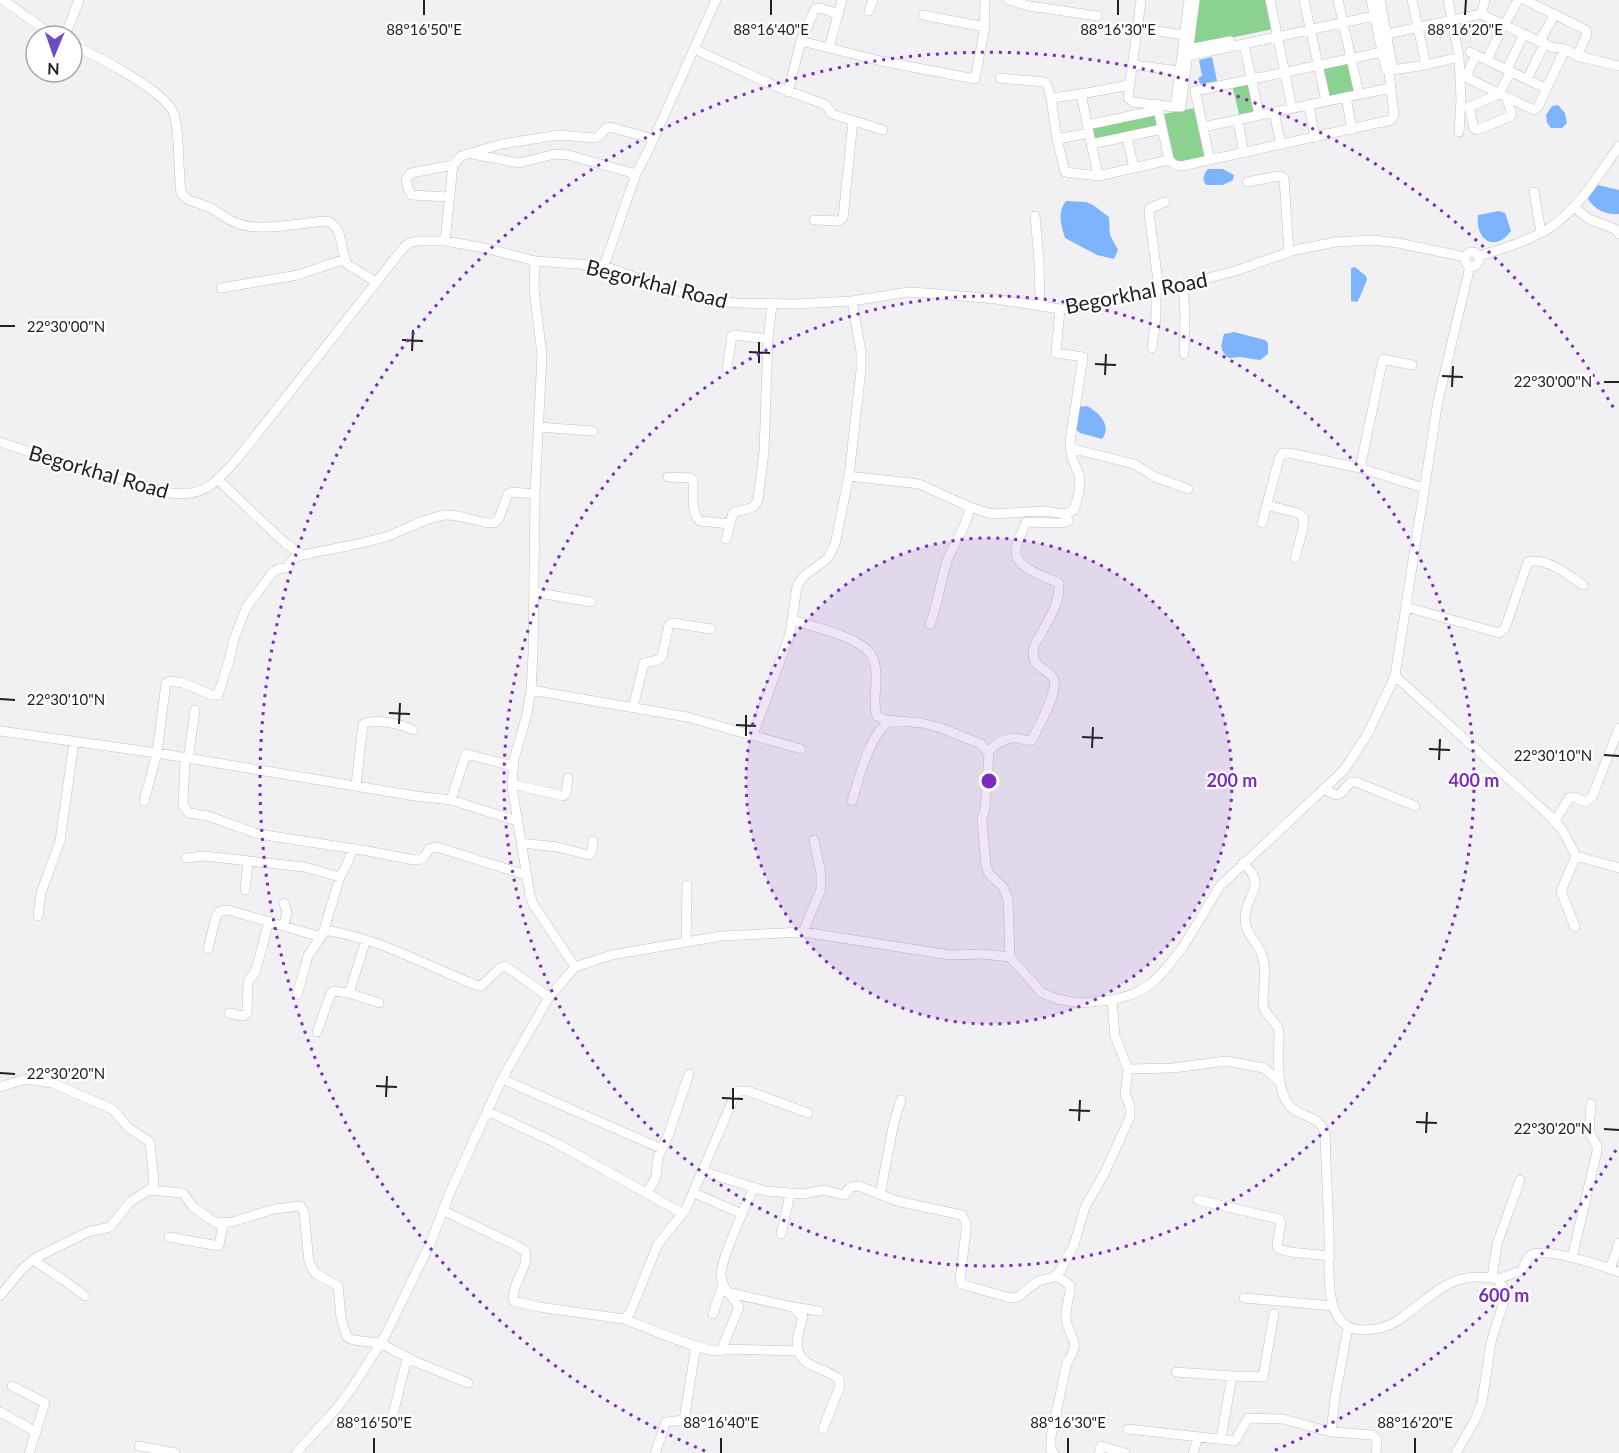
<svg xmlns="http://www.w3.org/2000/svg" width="1619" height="1453" font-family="Lato,sans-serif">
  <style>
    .green { fill: #8bd290 }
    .water { fill: #7eb4fd }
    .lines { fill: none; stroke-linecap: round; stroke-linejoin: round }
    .minor-casing { stroke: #c1c2c4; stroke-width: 10 }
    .minor { stroke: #fff; stroke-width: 9 }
    .ticks { fill: none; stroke: #212122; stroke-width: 2 }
    .ring { fill: none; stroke: #7b2cbf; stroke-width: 3; stroke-dasharray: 3 6 }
    .labels { text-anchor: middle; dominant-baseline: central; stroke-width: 4.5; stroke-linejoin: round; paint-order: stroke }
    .street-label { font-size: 21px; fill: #212122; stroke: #fff }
    .ticks-label { font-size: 15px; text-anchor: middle; fill: #212122; stroke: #fff; stroke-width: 4.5; stroke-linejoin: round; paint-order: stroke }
    .centre { fill: #7b2cbf; stroke: #fff; stroke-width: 3 }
    .ring-label { font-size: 18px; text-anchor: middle; font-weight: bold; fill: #7b2cbf; stroke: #fff; stroke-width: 4.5; stroke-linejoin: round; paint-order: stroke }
  </style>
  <rect width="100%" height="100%" fill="#f1f1f3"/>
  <!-- green -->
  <path class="green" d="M1198,0H1267L1273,29L1191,46Z
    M1350,60L1357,93L1327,99L1320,67Z
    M1251,81L1258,114L1240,118L1232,85Z
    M1195,108L1206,157L1175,163L1164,114Z
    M1157,112L1160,128L1093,143L1089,126Z"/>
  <!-- water -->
  <path class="water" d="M1212,57L1217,81L1200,84L1198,78L1202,76L1199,60Z
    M1558,105L1565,113L1567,123L1562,128H1551L1547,123L1546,115L1552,106Z
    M1208,169H1223L1234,175L1233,180L1223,185H1207C1201,181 1204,173 1208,169Z
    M1598,185L1619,190V214C1606,215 1595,210 1588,199L1592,190Z
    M1066,201L1086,202L1093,205L1109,217L1110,235L1118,250L1114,259L1097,255L1065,238C1061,225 1057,212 1066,201Z
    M1499,211L1505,213L1511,231C1495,253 1475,240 1478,215Z
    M1355,267L1366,276L1367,280L1359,299L1357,302L1351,301V268Z
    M1234,332L1265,340L1268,343V354L1260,360L1240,357L1229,358C1219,351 1221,345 1224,334Z
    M1087,406C1100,413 1112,426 1102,439L1080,433L1075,428L1077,407Z"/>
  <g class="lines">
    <defs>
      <path id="minor" d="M3,0L54,36
        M1008,0L1029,6L1097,16
        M1141,0L1128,98L1133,102L1175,107
        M1189,0L1175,107H1181L1195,0
        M1270,0L1292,108
        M1304,0L1326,101
        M1338,0L1359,94
        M1371,0L1386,69L1389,72L1392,70V64L1380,0
        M1448,0L1459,57L1461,99L1459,132
        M1525,0L1586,30L1587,34L1577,56
        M869,11L873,0
        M1481,14L1485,0
        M923,15L985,27
        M1507,20L1518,0
        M1138,28L1184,35
        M65,36L79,0
        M1378,36L1481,14L1551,47L1565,49L1577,56L1619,66
        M1542,37L1555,14
        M801,41L815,9L820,8L838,14
        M1244,44L1259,115
        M72,45C95,55 166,91 174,114C180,132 178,171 181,192C186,202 198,202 208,207C218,211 226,219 236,223C261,233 302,222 328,221C344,229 340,250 347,264L376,282
        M829,48L842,0
        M694,49L775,86L826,105L832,114L883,130
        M1184,50L1230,41
        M1470,52L1545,88
        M1476,55L1468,72L1469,79L1534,110L1538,107L1565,49
        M1183,57L1383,14
        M1487,60L1504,24
        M1134,65L1179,71
        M1426,65L1459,57
        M1507,69L1524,34
        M1392,70L1426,65L1412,0
        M1000,78L1044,82L1047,85L1051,98
        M1527,79L1545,43
        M1129,85L1081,94L1051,98L1057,139L1065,172L1098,176L1169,160L1157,104
        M788,92L801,41L881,61L975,79L984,32L985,0
        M1081,94L1098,176
        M1346,97L1352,130
        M1506,97L1512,114L1511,116L1477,130L1474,128L1469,107L1499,94L1511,71
        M1309,105L1315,138
        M1274,112L1281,145
        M1238,120L1244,153
        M1087,125L1158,110
        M1203,127L1390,88
        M1127,137L1134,168
        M1057,139L1089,133
        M1092,144L1162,129
        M472,154L519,163L555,154L568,155L636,174
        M1169,160L1175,165L1182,166L1391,120L1394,115L1389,72
        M1210,160L1195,91L1382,52
        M1247,182L1279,176L1284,178L1289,252
        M1534,192L1541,232
        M449,197L412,195L409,191L406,179L411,173L453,165
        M1574,207L1589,219L1615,229L1619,234
        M1035,216L1039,261L1040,304
        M814,220L839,221L843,218L853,121
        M445,241L453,165L461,156L502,144L559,135L595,138L598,137L606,128L610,127L653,139
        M1465 259a7 7 0 1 1 14 0a7 7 0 1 1-14 0Z
        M1478,256C1502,249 1529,241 1551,227C1580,207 1599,174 1619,146
        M535,261L534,289L542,355L535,494L533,655L531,690L526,718L514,759L512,787L530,895L533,904L575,967
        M604,266L636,174L649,149L716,0
        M1183,284L1185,315L1184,354
        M221,288L298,275L345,259
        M1159,289L1149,213L1150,208L1165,202
        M1152,348L1156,316V290
        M727,368L732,336L735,335L768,339L772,305
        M538,427L593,431
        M0,442L66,464L171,493C205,498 217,481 238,458L404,247L409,243L417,241H445L485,248L535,261L604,266L659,286L699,297L735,303L796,304L852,301L908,292L926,293L996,299L1060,309L1075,308L1193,282L1235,271L1295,250L1336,242L1372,240L1398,243L1465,257
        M1070,448L1134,464L1155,477L1188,489
        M1360,468L1383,359L1412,365
        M849,476L919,484L970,507L991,514L1043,511L1066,514L1074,510L1079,492L1080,477L1072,458L1070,441L1083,357L1056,353L1060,309
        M668,477L691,478L693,480C694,493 690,512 700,521L730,524
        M217,479L285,543L302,555
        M1267,505L1298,513L1304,518L1303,528L1295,558
        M1262,523L1279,459L1283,453H1289L1360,468L1424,488
        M726,539L733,513C743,508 754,512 758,499L764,452L768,339
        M534,592L591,602
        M1406,607L1499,633L1505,628L1528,562C1546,556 1569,576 1583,585
        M793,620C815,628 855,635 870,653C874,658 876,668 876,675C877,691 872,700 877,716L886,720L922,723L941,728L981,744L989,754L985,809L982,820L986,866L989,874L1003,887L1008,899L1010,957
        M930,624C938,604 940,584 946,564C953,543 966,530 970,507
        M1395,676L1550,816L1563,831L1576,856L1619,868
        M531,690L687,717L801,749
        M633,707L644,663L658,660L662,656L669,625L673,623L711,629
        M0,731L157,753L415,796L451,800L517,821
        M753,735L790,634L797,586L804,576L828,558L835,544L849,476L861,370V351L852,301
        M987,752C995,745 1005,737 1016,738C1023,738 1024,742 1032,740C1038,727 1058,693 1054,680C1049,667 1029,670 1034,647C1035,642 1039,638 1041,634C1050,617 1060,603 1059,583C1046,577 1013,567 1016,550C1017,540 1023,531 1026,522L1062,523L1068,521L1066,514
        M185,759L183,805L189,813L208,816L258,834L368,851L414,860C423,860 425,857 429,849L437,847L526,875
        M188,760L195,710
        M512,784L563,796L566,794L568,778
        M356,785L363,724C375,718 401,724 413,730
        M1323,789L1336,795L1340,794L1351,782H1356L1415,806
        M451,800L466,754L513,766
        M144,801L157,753L166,683L170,681L183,683L212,695H218L229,661L234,639L246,608L272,573L278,569L287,568L293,559L302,555C330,549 360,545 388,536C407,529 424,518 445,515C462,514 478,524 495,523L499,518L508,494L513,492L535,494
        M852,801C860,776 869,734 891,720
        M1555,821L1569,798L1574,797L1586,802L1592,797L1619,728
        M521,843L557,847L589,855L592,851L593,841
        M186,858L204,856L304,867L340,877
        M1243,863C1268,886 1247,892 1245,917C1244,933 1257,941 1262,955C1267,969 1263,990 1263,1006C1266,1016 1276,1021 1279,1031C1279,1051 1275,1089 1289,1105C1300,1118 1320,1115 1325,1133C1326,1167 1328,1200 1329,1234C1331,1263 1319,1328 1362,1330C1379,1330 1391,1326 1404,1316C1437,1292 1453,1270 1497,1279L1503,1287L1504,1301L1491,1342L1482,1402L1475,1420L1456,1453
        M245,890L248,861
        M38,916L41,893L60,841L74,742
        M284,925L287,913L284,903
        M1575,927L1561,891L1576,856
        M324,930C379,938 427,966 478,986H481L499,969L505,966L549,997
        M803,932L821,889V874L814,840
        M686,942L687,885
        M208,949L216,917L220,911L228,910L321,937
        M349,993L379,1003
        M297,995L308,956L323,933L340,877L348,862L352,848
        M229,1013L243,1016L247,1013L248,981L255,973L269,921
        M317,1032L331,993L334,991L349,993L366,940
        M1128,1069L1173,1068L1226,1061L1264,1068L1280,1082
        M502,1079L662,1149
        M0,1087L26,1079L52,1083L112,1109L129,1128L150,1142L154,1182L152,1188L130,1202L110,1227L88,1232L37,1257L23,1268L0,1296
        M487,1111L556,1143L682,1213
        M702,1171L765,1191L803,1194L824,1190L844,1195L851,1187L859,1186L897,1201L962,1215L966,1223V1231L960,1279L961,1284L1010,1298L1018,1297L1038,1281L1054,1277L1060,1271L1074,1245L1085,1207L1104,1174L1130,1117V1106L1125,1094L1128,1069L1115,1036L1112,1000
        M149,1190L183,1193L193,1207L216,1223L232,1222L274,1209L300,1206L304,1212L309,1262L315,1273L338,1286L341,1318L347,1337L353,1340L380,1343L416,1362L468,1383
        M647,1193L656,1177L658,1157L668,1136L689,1074
        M694,1193L742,1214
        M880,1195L894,1122L901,1100
        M1198,1200L1279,1219L1281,1222L1277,1245L1279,1249L1290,1252L1330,1256
        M444,1211L513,1244L525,1251C530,1268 510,1284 514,1301L539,1307L624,1319L630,1313L658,1244L686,1209L735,1095L738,1091H748L808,1113
        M781,1234L790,1194
        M169,1237L219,1246L223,1223
        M1572,1258L1597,1151V1146L1589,1132L1591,1104
        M33,1260L65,1281L85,1296
        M1610,1269L1619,1243
        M1492,1278L1497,1244L1520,1180
        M1497,1279L1521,1271C1525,1266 1526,1258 1531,1255C1547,1247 1602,1266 1619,1272
        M726,1292L793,1307L803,1317C797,1337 790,1355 813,1366C824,1371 829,1372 839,1379L840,1386L823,1429
        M1244,1298L1333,1306
        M793,1307L819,1311
        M713,1314L723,1284
        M624,1319C643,1326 704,1353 721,1351L739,1307C732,1294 723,1292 721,1275C720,1262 747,1202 754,1188
        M722,1349L798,1351
        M1176,1372L1232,1376L1221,1439
        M1232,1376L1263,1377L1274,1314
        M12,1386L45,1403L29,1453
        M0,1412L36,1432
        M391,1422L407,1358
        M1128,1429L1235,1441L1248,1418L1283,1419L1331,1432L1373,1435L1377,1440L1376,1453
        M1331,1432L1335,1397L1348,1328
        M139,1446L175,1453
        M296,1453L336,1409L352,1388L385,1336L430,1244L451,1190L502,1079L549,997L575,967L612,955L721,936L803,932L950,955L983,954L1010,957L1042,993L1057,999L1079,1003L1112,1000L1134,994L1151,984L1164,971L1183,947L1220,886L1344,770L1367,735L1395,676L1438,401L1470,266
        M655,1453L666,1422L684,1420L696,1345
        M1054,1453L1051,1450V1437L1067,1362C1083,1341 1068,1338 1066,1318C1065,1307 1071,1296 1070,1285L1056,1276
        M1099,1453L1101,1446L1125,1453
        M1193,1453L1198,1437"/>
    </defs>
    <!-- minor casing -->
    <use href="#minor" class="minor-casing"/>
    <!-- minor -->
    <use href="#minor" class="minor"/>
  </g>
  <!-- ticks -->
  <path class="ticks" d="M424,15V0M771,15V0M1118,15V0M1465,15L1466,0M0,326H15M402,340L423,341M412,351L413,330M749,352L770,353M759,363V342M1095,364L1116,365M1105,375L1106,354M1442,376L1463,377M1604,382H1619M1452,387L1453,366M0,699L15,700M389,713L410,714M399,724L400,703M736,725L756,726M746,736V715M1082,737L1103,738M1092,748L1093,727M1429,749L1450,750M1604,755L1619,756M1439,760L1440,739M0,1073L15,1074M376,1086L397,1087M386,1097L387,1076M722,1098L743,1099M733,1109V1088M1069,1110L1090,1111M1079,1121L1080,1100M1416,1122L1437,1123M1604,1129L1619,1130M1426,1133L1427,1112M374,1453V1438M721,1453V1438M1068,1453V1438M1415,1453V1438"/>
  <!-- distance rings -->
  <circle cx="989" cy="781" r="243" fill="#7b2cbf" fill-opacity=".12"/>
  <g class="ring">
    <circle cx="989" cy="781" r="243"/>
    <circle cx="989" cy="781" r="485"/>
    <path d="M1616 1150A728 728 0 0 1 1273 1451M705 1451A728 728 0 1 1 1616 412"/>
  </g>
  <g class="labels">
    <!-- street labels -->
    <g class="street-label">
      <text transform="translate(657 283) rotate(14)">Begorkhal Road</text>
      <text transform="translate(1136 292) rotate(-11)">Begorkhal Road</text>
      <text transform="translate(99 471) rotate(16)">Begorkhal Road</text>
    </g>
  </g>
  <g class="ticks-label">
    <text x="424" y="35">88°16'50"E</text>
    <text x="771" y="35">88°16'40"E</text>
    <text x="1118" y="35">88°16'30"E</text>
    <text x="1465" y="35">88°16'20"E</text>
    <text x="66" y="332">22°30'00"N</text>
    <text x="1553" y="387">22°30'00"N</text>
    <text x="66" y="705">22°30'10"N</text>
    <text x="1553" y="761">22°30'10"N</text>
    <text x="66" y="1079">22°30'20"N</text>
    <text x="1553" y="1134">22°30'20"N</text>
    <text x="374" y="1428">88°16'50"E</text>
    <text x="721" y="1428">88°16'40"E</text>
    <text x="1068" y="1428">88°16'30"E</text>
    <text x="1415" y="1428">88°16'20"E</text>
  </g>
  <circle cx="989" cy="781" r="9" class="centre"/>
  <g class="ring-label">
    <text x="1232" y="787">200 m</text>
    <text x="1474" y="787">400 m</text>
    <text x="1504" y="1302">600 m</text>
  </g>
  <!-- north arrow -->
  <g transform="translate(54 54) rotate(182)"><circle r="28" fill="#ffffff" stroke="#a6a6a7" stroke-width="1.5"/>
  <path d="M0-4.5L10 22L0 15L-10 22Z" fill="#6f4bc4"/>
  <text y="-9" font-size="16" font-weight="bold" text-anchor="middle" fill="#212122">N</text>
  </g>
</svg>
